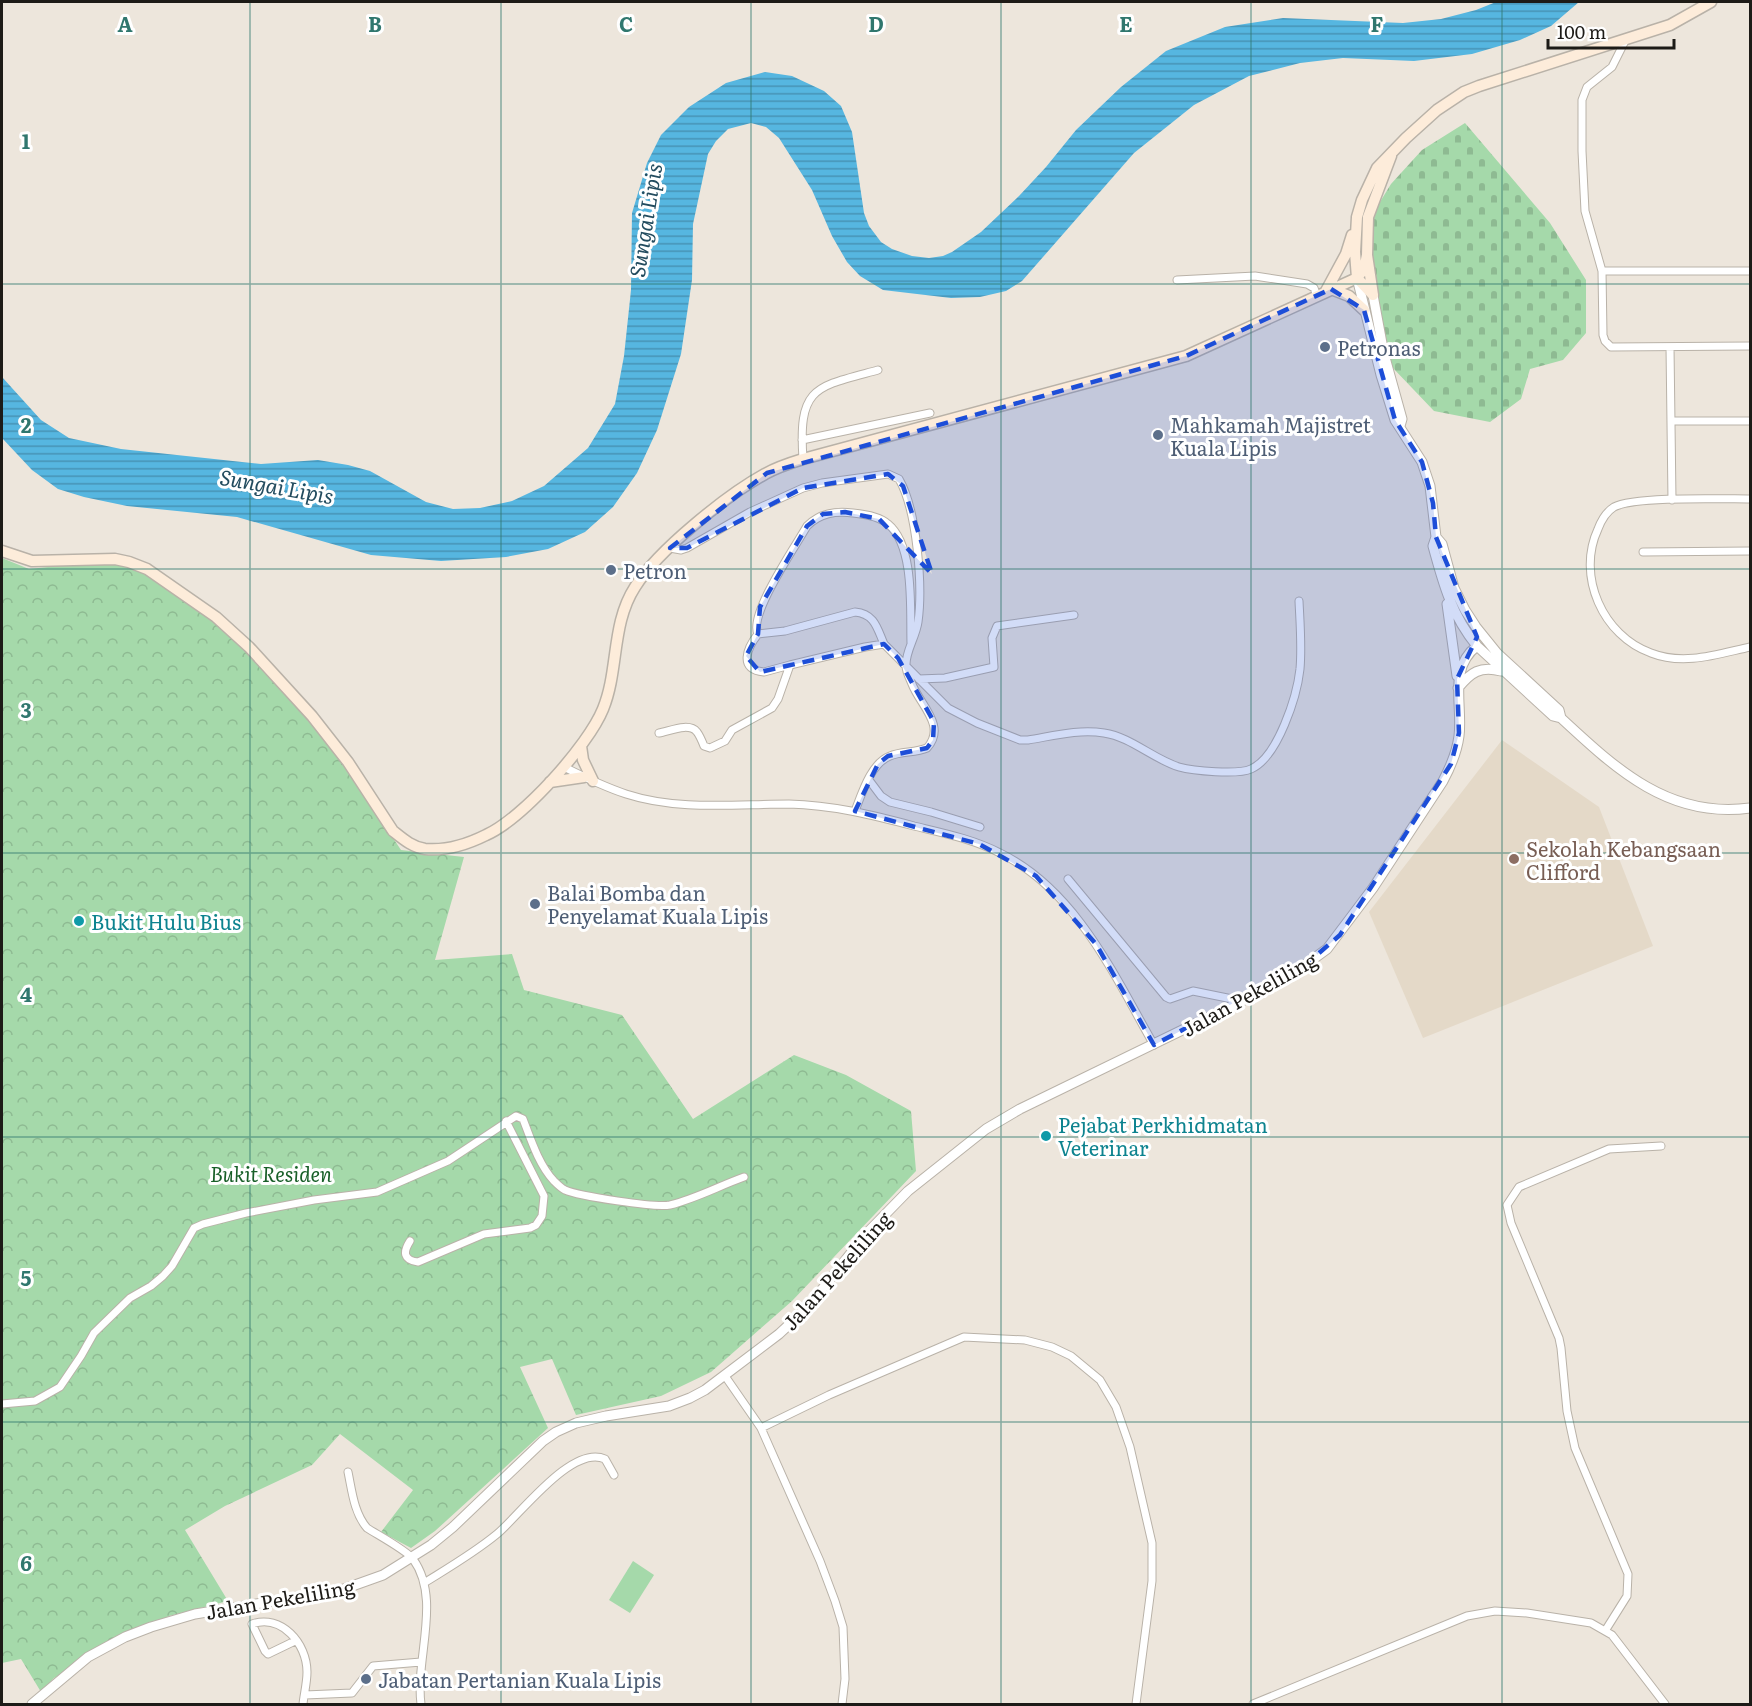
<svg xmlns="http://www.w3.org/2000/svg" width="1752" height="1706" font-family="Literata,serif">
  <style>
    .built { fill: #e4d9c8 }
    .cemetery { fill: url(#cemetery-stones) }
    .park { fill: url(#park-crowns) }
    .pitch { fill: #a5d9aa }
    .water { fill: url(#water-rules) }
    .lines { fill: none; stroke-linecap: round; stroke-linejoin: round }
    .minor-casing { stroke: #b9b2a8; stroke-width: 9 }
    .tertiary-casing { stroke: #b9b2a8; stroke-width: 11 }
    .secondary-casing { stroke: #b9b2a8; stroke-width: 13 }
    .minor { stroke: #fff; stroke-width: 7 }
    .tertiary { stroke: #fff; stroke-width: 9 }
    .secondary { stroke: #fdecda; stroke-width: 10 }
    .marked { fill: #1d4ed8; fill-opacity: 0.2; stroke: #1d4ed8; stroke-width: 4.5; stroke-dasharray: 12 8; stroke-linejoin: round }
    .grid { fill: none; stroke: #30776e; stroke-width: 1.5; stroke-opacity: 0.55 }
    .service-dot { fill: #5c6f8a; stroke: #fff; stroke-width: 2 }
    .education-dot { fill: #8d6e63; stroke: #fff; stroke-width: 2 }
    .culture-dot { fill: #0f9aa8; stroke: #fff; stroke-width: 2 }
    .labels { text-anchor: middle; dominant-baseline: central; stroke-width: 6; stroke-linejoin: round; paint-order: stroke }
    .service-label { font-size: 20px; fill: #4e5e75; stroke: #fff; text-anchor: start }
    .education-label { font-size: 20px; fill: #785e54; stroke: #fff; text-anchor: start }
    .culture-label { font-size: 20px; fill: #0d838f; stroke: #fff; text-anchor: start }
    .street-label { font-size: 20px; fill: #1d1b17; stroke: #fff }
    .park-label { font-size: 20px; font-style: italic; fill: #185f28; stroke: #fff }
    .water-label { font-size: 21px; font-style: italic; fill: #234c5f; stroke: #fff }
    .grid-label { font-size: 20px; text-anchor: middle; font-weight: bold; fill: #30776e; stroke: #fff; stroke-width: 6; stroke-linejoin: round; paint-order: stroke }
  </style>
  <defs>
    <pattern id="cemetery-stones" width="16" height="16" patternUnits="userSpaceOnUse" patternTransform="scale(1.5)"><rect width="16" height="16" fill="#a5d9aa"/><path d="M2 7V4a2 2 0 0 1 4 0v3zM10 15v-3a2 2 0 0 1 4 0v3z" fill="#8eba92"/></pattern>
    <pattern id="park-crowns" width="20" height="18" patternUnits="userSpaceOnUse" patternTransform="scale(1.5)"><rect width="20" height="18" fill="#a5d9aa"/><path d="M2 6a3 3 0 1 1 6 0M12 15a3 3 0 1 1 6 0" fill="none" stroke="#8eba92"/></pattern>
    <pattern id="water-rules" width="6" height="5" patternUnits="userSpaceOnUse" patternTransform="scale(1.5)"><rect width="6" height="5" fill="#56b6e0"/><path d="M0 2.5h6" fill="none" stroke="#4793b5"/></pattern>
  </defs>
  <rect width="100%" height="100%" fill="#ede6dc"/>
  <!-- built -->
  <path class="built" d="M1502,740L1599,807L1653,946L1423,1038L1369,912Z"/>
  <!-- cemetery -->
  <path class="cemetery" d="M1465,123L1550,223L1586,280V333L1563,360L1530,369L1521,399L1490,422L1434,411L1392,367L1377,303L1372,271V215L1391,184L1422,150Z"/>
  <!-- park -->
  <path class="park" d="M2,558L29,569L114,560L142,567L218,619L330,743L401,850L464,857L435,960L512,954L524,990L622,1015L693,1119L794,1055L846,1075L911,1111L916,1171L792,1301L711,1372L661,1396L576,1415L552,1359L520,1367L548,1428L435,1531L411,1548L381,1532L413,1490L340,1434L312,1465L225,1506L185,1530L228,1601L169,1616L54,1678L41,1692L21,1659L2,1663Z"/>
  <!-- pitch -->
  <path class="pitch" d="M633,1561L654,1575L630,1613L609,1600Z"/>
  <!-- water -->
  <path class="water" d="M1496,2H1579L1551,26L1520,40L1472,54L1414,61L1343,58L1300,63L1249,76L1194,105L1134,153L1022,281L1006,291L980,297L951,298L883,290L860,276L847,262L832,236L812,190L779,138L766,127L751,123L728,129L716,141L708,154L693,224L692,280L681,354L657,430L637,473L613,507L585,532L548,549L506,557L441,561L371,555L237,517L127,506L84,497L58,489L32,470L2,438V377L41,420L69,438L121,449L261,464L318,460L348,465L370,471L426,502L453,509L480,508L512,501L544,486L588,448L615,404L624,356L631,290L632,213L647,163L661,135L689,107L726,83L765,72L792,76L824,91L841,106L852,132L864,213L869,226L881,242L892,249L912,256L929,258L943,256L952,252L981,232L1019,196L1046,167L1076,130L1121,87L1166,51L1225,27L1283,18L1403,23L1441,19L1476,10Z"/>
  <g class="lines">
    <defs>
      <path id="minor" d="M1602,271L1585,211L1582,151V100L1587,87L1612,67L1626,39
        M1750,271H1602L1603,335L1605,341L1611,347L1750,346
        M1177,280L1255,276L1307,284L1314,288L1317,296
        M1670,347L1672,500
        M1672,421H1750
        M802,440L930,413
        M803,459C798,386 815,387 878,370
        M1750,499C1723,499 1634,496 1614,507C1606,512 1601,521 1598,529C1576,576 1603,636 1651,653C1684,666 1718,654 1750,647
        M670,548L681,550L687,548L750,512L803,488L822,483L888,474L899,479C917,510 923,586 918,622C916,637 905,652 906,666C906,672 910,679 912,684C920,705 947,726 927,748C915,753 901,751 890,756C871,763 862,793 855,811
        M1643,552L1750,551
        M758,634C747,648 738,669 764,672L790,665
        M884,644C877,628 875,614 855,612L785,631L758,634C748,615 795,547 807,526C820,513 835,511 853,513C864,514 879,516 888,524C915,546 910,610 911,643
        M919,679L945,678L994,667L992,638L997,626L1074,615
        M659,733C670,731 689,722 697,732C700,736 702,741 704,746L710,748L725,741L732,730L772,708L778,699L790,665L865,647L884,644L948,708L977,723L1020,740H1028C1053,736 1078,729 1104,733C1131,737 1153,759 1179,767C1193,771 1238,775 1251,769C1278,757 1297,696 1300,669C1302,646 1300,623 1299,601
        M564,767C584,777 605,787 626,794C678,811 735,804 789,804C832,805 873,815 914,826C943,833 973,839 1000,853C1076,890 1114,975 1154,1045
        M869,780L881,796L890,802L931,812L980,827
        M1068,879L1166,997L1170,999L1193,991L1242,1001
        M410,1241C403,1252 403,1260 418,1262L484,1234L530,1228L536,1225L542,1216L544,1196L506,1121
        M725,1376L761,1428L820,1561L835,1601L843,1627L845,1679L842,1704
        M2,1404L35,1401L60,1387L81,1356L94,1333L130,1298L151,1286L163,1276L172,1266L194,1228L203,1224L246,1213L314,1200L377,1192L448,1161L516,1116L523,1119C531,1140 539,1165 554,1181C557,1184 561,1188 565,1190C579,1196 655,1208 670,1205C695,1199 719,1186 744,1177
        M761,1428L829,1395L964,1337L1025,1340L1052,1347L1071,1356L1100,1380L1116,1407L1130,1447L1152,1543V1581L1136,1704
        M348,1472C352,1491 354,1513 367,1528C378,1535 406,1550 413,1559C442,1599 415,1658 421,1704
        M424,1583C448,1568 474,1553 497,1534C520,1515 572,1444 605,1459L614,1475
        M1605,1631L1627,1596L1628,1574L1575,1448L1567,1411L1561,1348L1559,1338L1511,1223L1507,1205L1519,1187L1609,1149L1661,1146
        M295,1641L268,1654L265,1651L252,1624C281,1614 307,1643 307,1672C307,1683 304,1694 303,1704
        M305,1695L352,1693L373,1666L421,1662
        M1253,1704L1467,1616L1495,1611L1527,1613L1591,1623L1612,1635L1665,1704"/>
      <path id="tertiary" d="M1357,278L1381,375L1395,420L1422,462L1430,486L1436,537L1433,546C1443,583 1452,616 1477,646L1553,716L1561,718
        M1373,295L1384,354L1402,419L1400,426
        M1436,537L1442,544L1454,588L1465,610L1476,627L1497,653L1559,710L1561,718C1616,769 1669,819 1750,808
        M1447,604L1457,676
        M1458,688C1471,672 1480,666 1501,671
        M32,1704L88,1657L125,1637L151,1627L195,1614L341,1590L383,1575L431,1545L453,1527L543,1441L556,1432L576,1423L606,1416L669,1406L690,1398L705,1390L779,1334L808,1307L867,1233L908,1191L986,1129L1020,1109L1242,1001L1305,965L1327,949L1373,888L1443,781C1451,766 1457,752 1459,736C1463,705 1448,668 1477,646"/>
      <path id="secondary" d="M1331,289L1349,296L1364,310
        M1326,291L1346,254L1352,235
        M1373,295L1357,278L1355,252L1357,217L1362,200L1377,168L1406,138L1437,110L1464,92L1479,86L1670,25L1711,2
        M1373,295L1367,255L1368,217L1391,156
        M2,551L32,561L115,559L129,562L147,569L216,617L249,647L312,716L348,762L393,831C403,839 412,847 425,849C446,851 468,844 486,835C522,819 588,746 603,709C619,670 611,624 635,587C658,550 727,495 765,474C777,467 790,463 803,459L1186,356L1357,278L1364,269L1367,255
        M581,746L583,760L593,781
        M550,782L584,777"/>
    </defs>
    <!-- minor casing -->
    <use href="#minor" class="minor-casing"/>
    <!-- tertiary casing -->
    <use href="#tertiary" class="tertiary-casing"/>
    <!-- secondary casing -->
    <use href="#secondary" class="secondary-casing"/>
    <!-- minor -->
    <use href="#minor" class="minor"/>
    <!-- tertiary -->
    <use href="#tertiary" class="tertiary"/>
    <!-- secondary -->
    <use href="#secondary" class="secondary"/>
  </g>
  <!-- marked area -->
  <path class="marked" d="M1331,289L1364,310L1395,420L1422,462L1433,503L1436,537L1477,637L1457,679L1459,733L1451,764L1340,935L1305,965L1154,1045L1096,944L1036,876L979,844L855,811L878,764L888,756L927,748L933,740L934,722L898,658L884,644L760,672L746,656L758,634L760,607L807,526L823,514L845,512L879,519L932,574L903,486L888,474L803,488L687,548H670L767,473L1186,356Z"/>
  <!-- grid -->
  <path class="grid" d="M250,2V1704M501,2V1704M751,2V1704M1001,2V1704M1251,2V1704M1502,2V1704M2,284H1750M2,569H1750M2,853H1750M2,1137H1750M2,1422H1750"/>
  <!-- markers -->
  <g class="service-dot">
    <circle cx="1325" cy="347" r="6"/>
    <circle cx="1158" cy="435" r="6"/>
    <circle cx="611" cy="570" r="6"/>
    <circle cx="535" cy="904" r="6"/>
    <circle cx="366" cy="1679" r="6"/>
  </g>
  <circle class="education-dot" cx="1514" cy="859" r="6"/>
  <g class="culture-dot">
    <circle cx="79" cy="921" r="6"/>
    <circle cx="1046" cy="1136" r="6"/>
  </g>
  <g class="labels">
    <!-- service labels -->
    <g class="service-label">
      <text x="1337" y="347">Petronas</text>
      <text x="1170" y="424">Mahkamah Majistret<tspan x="1170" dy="23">Kuala Lipis</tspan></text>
      <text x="623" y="570">Petron</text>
      <text x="547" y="892">Balai Bomba dan<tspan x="547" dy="23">Penyelamat Kuala Lipis</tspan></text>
      <text x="378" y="1679">Jabatan Pertanian Kuala Lipis</text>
    </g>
    <!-- education labels -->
    <g class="education-label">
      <text x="1526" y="848">Sekolah Kebangsaan<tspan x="1526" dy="23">Clifford</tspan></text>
    </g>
    <!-- culture labels -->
    <g class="culture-label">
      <text x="91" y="921">Bukit Hulu Bius</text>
      <text x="1058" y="1124">Pejabat Perkhidmatan<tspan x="1058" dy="23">Veterinar</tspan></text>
    </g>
    <!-- street labels -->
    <g class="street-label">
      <text transform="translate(1249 993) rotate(-29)">Jalan Pekeliling</text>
      <text transform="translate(836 1270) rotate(-48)">Jalan Pekeliling</text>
      <text transform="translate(280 1598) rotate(-10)">Jalan Pekeliling</text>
    </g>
    <!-- park labels -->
    <g class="park-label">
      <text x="271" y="1173">Bukit Residen</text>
    </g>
    <!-- water labels -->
    <g class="water-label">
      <text transform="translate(644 220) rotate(-81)">Sungai Lipis</text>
      <text transform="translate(277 485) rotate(10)">Sungai Lipis</text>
    </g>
  </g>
  <g class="grid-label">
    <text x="125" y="32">A</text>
    <text x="375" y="32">B</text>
    <text x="626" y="32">C</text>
    <text x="876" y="32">D</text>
    <text x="1126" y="32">E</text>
    <text x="1377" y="32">F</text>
    <text x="26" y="149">1</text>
    <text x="26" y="433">2</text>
    <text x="26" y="718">3</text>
    <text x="26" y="1002">4</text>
    <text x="26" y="1286">5</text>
    <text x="26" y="1571">6</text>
  </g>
  <!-- border -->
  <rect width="1752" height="1706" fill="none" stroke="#1d1b17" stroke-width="6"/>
  <!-- scale -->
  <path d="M1548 39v9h126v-9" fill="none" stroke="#1d1b17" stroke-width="3"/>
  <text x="1557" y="39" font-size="18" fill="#1d1b17" stroke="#ffffff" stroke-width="4.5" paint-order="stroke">100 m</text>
</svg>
